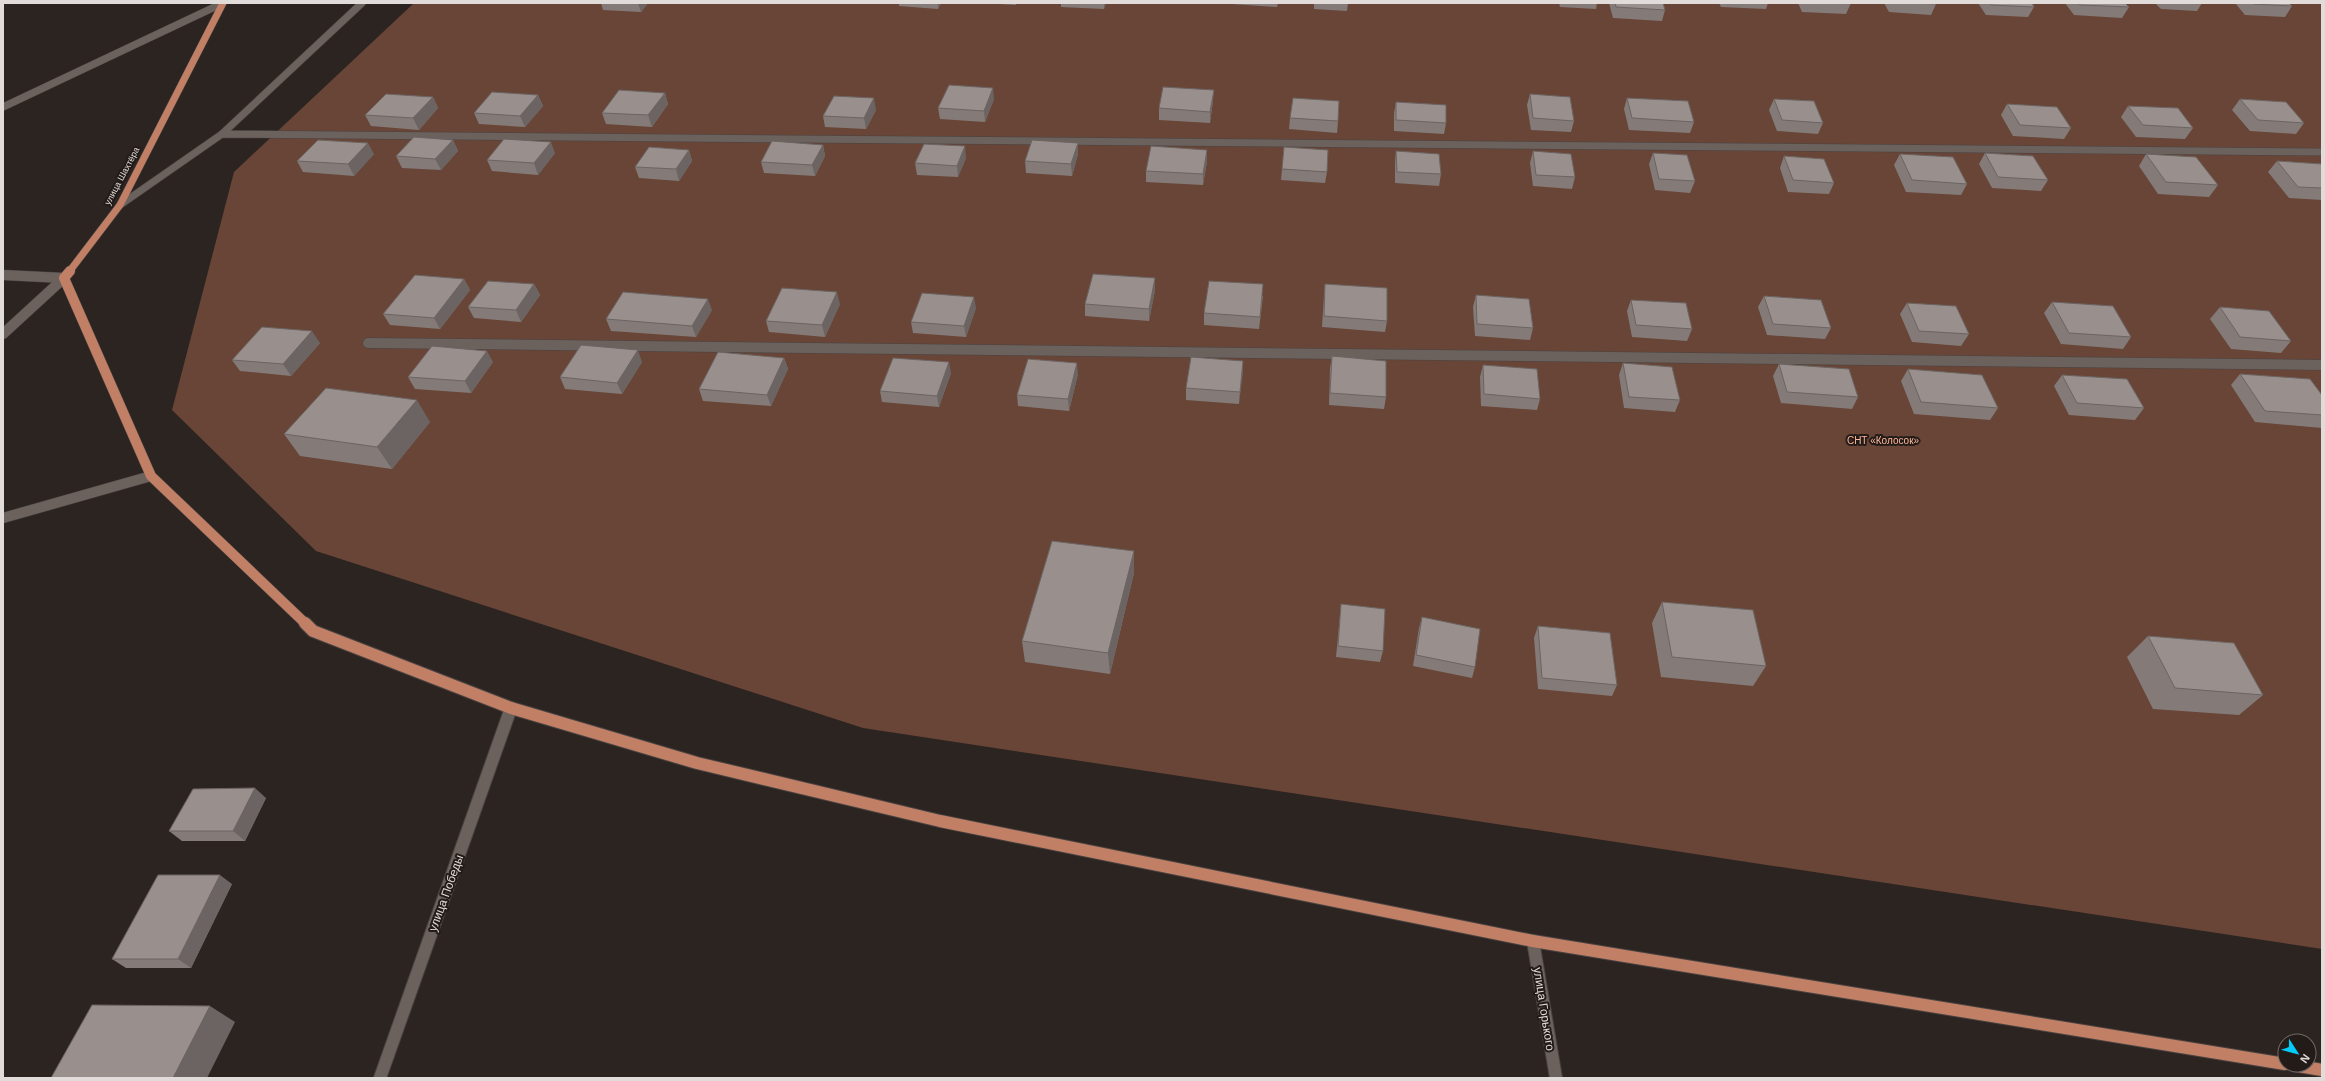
<svg xmlns="http://www.w3.org/2000/svg" width="2325" height="1081" font-family="Helvetica,sans-serif">
  <style>
    .green { fill: #684537 }
    .lines { fill: none; stroke-linecap: round; stroke-linejoin: round }
    .minor-far2-casing { stroke: #494341; stroke-width: 8 }
    .minor-far1-casing { stroke: #494341; stroke-width: 11 }
    .minor-casing { stroke: #494341; stroke-width: 14 }
    .major-far2-casing { stroke: #494341; stroke-width: 8 }
    .major-far1-casing { stroke: #494341; stroke-width: 11 }
    .major-casing { stroke: #494341; stroke-width: 14 }
    .minor-far2 { stroke: #6b625e; stroke-width: 7 }
    .minor-far1 { stroke: #6b625e; stroke-width: 10 }
    .minor { stroke: #6b625e; stroke-width: 12 }
    .major-far2 { stroke: #c17f65; stroke-width: 7 }
    .major-far1 { stroke: #c17f65; stroke-width: 10 }
    .major { stroke: #c17f65; stroke-width: 12 }
    .wall { fill: #847b78 }
    .shaded-wall { fill: #6b6462 }
    .building { fill: #998f8c; stroke: #6b6462 }
    .labels { text-anchor: middle; dominant-baseline: central; stroke-width: 4; stroke-linejoin: round; paint-order: stroke }
    .far-street-label { font-size: 9px; fill: #e1dbd9; stroke: #221b18 }
    .park-label { font-size: 10px; fill: #ffb79b; stroke: #221b18 }
    .near-street-label { font-size: 12px; fill: #e1dbd9; stroke: #221b18 }
  </style>
  <rect width="100%" height="100%" fill="#2c2421"/>
  <!-- green -->
  <path class="green" d="M414,3H2322V949L863,728L316,551L172,410L234,172Z"/>
  <g class="lines">
    <defs>
      <path id="minor-far2" d="M3,107L221,4
        M222,134L2322,152
        M120,205L222,134L362,3"/>
      <path id="minor-far1" d="M3,275L64,278
        M3,334L64,278
        M368,343L2322,365
        M3,518L151,476"/>
      <path id="minor" d="M1533,941L1556,1078
        M380,1078L511,708"/>
      <path id="major-far2" d="M69,272L120,205L223,3"/>
      <path id="major-far1" d="M70,271L64,278L151,476L306,624"/>
      <path id="major" d="M305,623L313,631L511,708L697,763L940,821L1533,941L2285,1064
        M2293,1065L2322,1070"/>
    </defs>
    <!-- minor-far2 casing -->
    <use href="#minor-far2" class="minor-far2-casing"/>
    <!-- minor-far1 casing -->
    <use href="#minor-far1" class="minor-far1-casing"/>
    <!-- minor casing -->
    <use href="#minor" class="minor-casing"/>
    <!-- major-far2 casing -->
    <use href="#major-far2" class="major-far2-casing"/>
    <!-- major-far1 casing -->
    <use href="#major-far1" class="major-far1-casing"/>
    <!-- major casing -->
    <use href="#major" class="major-casing"/>
    <!-- minor-far2 -->
    <use href="#minor-far2" class="minor-far2"/>
    <!-- minor-far1 -->
    <use href="#minor-far1" class="minor-far1"/>
    <!-- minor -->
    <use href="#minor" class="minor"/>
    <!-- major-far2 -->
    <use href="#major-far2" class="major-far2"/>
    <!-- major-far1 -->
    <use href="#major-far1" class="major-far1"/>
    <!-- major -->
    <use href="#major" class="major"/>
  </g>
  <!-- wall -->
  <path class="wall" d="M601,3H648L641,12L603,10Z
    M899,3H941L938,9L899,6Z
    M983,3H1016V5Z
    M1061,3H1106L1104,9L1061,7Z
    M1232,3H1278L1277,7L1232,4Z
    M1314,3H1348L1347,11L1314,9Z
    M1559,3H1597L1596,9L1560,7Z
    M1609,3H1663L1665,10L1662,21L1613,18Z
    M1719,3H1768L1766,9L1721,7Z
    M1798,3H1851L1846,14L1802,12Z
    M1884,3H1936V4L1931,15L1889,12Z
    M1978,3H2032L2034,7L2028,17L1986,15Z
    M2065,3H2125L2129,7L2122,18L2074,15Z
    M2155,3H2202L2197,11L2161,9Z
    M2235,3H2289L2292,6L2285,17L2245,15Z
    M665,93L668,104L652,127L606,124L602,113Z
    M1530,94L1574,121L1571,132L1531,130L1527,105Z
    M538,95L543,106L525,127L479,124L474,113Z
    M433,97L438,108L419,130L371,126L365,115Z
    M1627,98L1694,122L1690,133L1629,130L1624,109Z
    M994,99L985,122L940,119L938,108Z
    M1774,99L1823,123L1818,134L1777,131L1769,110Z
    M2240,99L2304,123L2296,134L2250,131L2232,110Z
    M1213,101L1210,123L1159,120V108Z
    M1396,102L1446,123L1444,134L1394,131V113Z
    M2007,104L2071,128L2064,139L2013,136L2001,115Z
    M2128,106L2193,128L2185,139L2136,137L2121,117Z
    M876,110L866,129L825,127L823,116Z
    M1290,118L1338,121L1337,133L1289,129Z
    M453,140L458,151L441,170L402,168L396,156Z
    M1078,143V154L1072,176L1026,173L1025,161Z
    M823,145L825,156L815,176L764,173L761,162Z
    M689,150L692,161L679,181L639,178L635,167Z
    M1396,151L1441,174L1439,186L1395,183V162Z
    M1533,151L1575,177L1572,189L1533,186L1530,163Z
    M555,153L538,175L492,171L487,160Z
    M1653,153L1695,181L1690,193L1655,190L1649,164Z
    M1985,153L2048,180L2041,191L1992,188L1979,164Z
    M374,154L354,176L303,172L297,161Z
    M1900,154L1967,184L1961,195L1906,192L1894,165Z
    M2146,154L2218,185L2209,197L2158,194L2139,166Z
    M1784,156L1834,183L1829,194L1788,192L1780,168Z
    M966,158L958,177L917,175L915,163Z
    M1207,161L1203,185L1146,182V171Z
    M2277,161L2322,164V200L2289,198L2268,172Z
    M1282,169L1327,172L1325,183L1281,180Z
    M464,279L470,290L440,329L390,325L383,314Z
    M534,284L540,295L521,322L474,318L468,307Z
    M1325,284L1387,321L1385,332L1322,327L1324,295Z
    M1155,290L1149,321L1085,316V304Z
    M1476,295L1533,328L1530,340L1475,336L1473,307Z
    M1263,296L1259,329L1204,325V313Z
    M1764,296L1831,328L1825,339L1767,335L1758,307Z
    M1631,300L1692,329L1687,341L1632,337L1627,311Z
    M2052,302L2131,337L2123,349L2061,344L2044,313Z
    M1907,303L1969,334L1961,346L1912,342L1900,314Z
    M840,304L825,337L769,332L766,321Z
    M2220,307L2291,341L2281,353L2231,349L2210,319Z
    M976,308L966,337L913,333L911,322Z
    M712,310L696,337L611,331L606,319Z
    M320,343L291,376L240,371L232,360Z
    M1332,356L1386,397L1384,409L1329,405L1330,368Z
    M784,358L788,369L771,406L703,401L699,389Z
    M1243,361L1239,404L1186,400V388Z
    M493,362L471,393L415,389L408,377Z
    M642,362L622,394L565,389L560,377Z
    M1623,363L1680,400L1675,412L1624,408L1619,375Z
    M1779,364L1858,397L1852,409L1781,403L1773,376Z
    M1483,365L1540,399L1537,410L1481,406L1480,377Z
    M1908,369L1998,408L1990,420L1914,414L1901,381Z
    M951,373L939,407L882,402L880,391Z
    M1078,374L1069,411L1018,406L1017,395Z
    M2240,374L2322,395V428L2255,422L2231,385Z
    M2062,375L2144,408L2135,420L2069,415L2054,386Z
    M430,422L392,469L300,456L284,434Z
    M1134,551V573L1110,674L1025,662L1022,641Z
    M1662,602L1766,666L1753,686L1661,677L1652,623Z
    M1341,604L1383,651L1380,662L1336,657L1340,615Z
    M1422,617L1475,667L1472,678L1413,666L1419,628Z
    M1538,626L1617,685L1612,696L1538,689L1534,638Z
    M2148,636L2263,695L2239,715L2153,709L2127,657Z
    M266,798L245,841H182L169,831Z
    M232,884L191,968H126L112,959Z"/>
  <!-- shaded-wall -->
  <path class="shaded-wall" d="M638,3H648L641,12Z
    M938,3H941L938,9Z
    M1104,3H1106L1104,9Z
    M993,88L994,99L985,122L984,111Z
    M1214,90L1213,101L1210,123V112Z
    M665,93L668,104L652,127L648,115Z
    M538,95L543,106L525,127L520,116Z
    M433,97L438,108L419,130L413,118Z
    M874,98L876,110L866,129L864,118Z
    M453,140L458,151L441,170L435,159Z
    M551,142L555,153L538,175L534,163Z
    M368,143L374,154L354,176L348,164Z
    M1078,143V154L1072,176L1071,164Z
    M823,145L825,156L815,176L812,165Z
    M965,146L966,158L958,177L957,166Z
    M689,150L692,161L679,181L676,169Z
    M1207,150V161L1203,185V174Z
    M1155,278V290L1149,321V309Z
    M464,279L470,290L440,329L434,318Z
    M534,284L540,295L521,322L516,310Z
    M837,292L840,304L825,337L822,325Z
    M974,297L976,308L966,337L964,326Z
    M708,299L712,310L696,337L692,326Z
    M312,331L320,343L291,376L283,364Z
    M638,350L642,362L622,394L617,383Z
    M487,351L493,362L471,393L465,381Z
    M784,358L788,369L771,406L767,395Z
    M1243,361V373L1239,404L1240,392Z
    M949,362L951,373L939,407L937,396Z
    M1077,363L1078,374L1069,411L1068,399Z
    M417,400L430,422L392,469L377,447Z
    M1134,551V573L1110,674L1108,653Z
    M255,788L266,798L245,841L233,831Z
    M220,875L232,884L191,968L178,959Z
    M210,1006L235,1022L207,1078H173Z"/>
  <!-- building -->
  <path class="building" d="M1615,3H1663L1665,10L1616,7Z
    M1917,3H1936V4Z
    M1990,3H2032L2034,7L1991,5Z
    M2079,3H2125L2129,7L2080,5Z
    M2252,3H2289L2292,6L2253,4Z
    M949,85L993,88L984,111L938,108Z
    M1163,87L1214,90L1210,112L1159,108Z
    M619,90L665,93L648,115L602,113Z
    M492,92L538,95L520,116L474,113Z
    M386,94L433,97L413,118L365,115Z
    M1530,94L1570,97L1574,121L1533,118Z
    M834,96L874,98L864,118L823,116Z
    M1293,98L1339,101L1338,121L1290,118Z
    M1627,98L1688,101L1694,122L1632,118Z
    M1774,99L1814,101L1823,123L1782,120Z
    M2240,99L2286,102L2304,123L2258,120Z
    M1396,102L1446,105V123L1396,120Z
    M2007,104L2057,107L2071,128L2020,125Z
    M2128,106L2178,108L2193,128L2143,125Z
    M414,137L453,140L435,159L396,156Z
    M504,139L551,142L534,163L487,160Z
    M318,140L368,143L348,164L297,161Z
    M1032,140L1078,143L1071,164L1025,161Z
    M772,141L823,145L812,165L761,162Z
    M924,144L965,146L957,166L915,163Z
    M1151,146L1207,150L1203,174L1146,171Z
    M649,147L689,150L676,169L635,167Z
    M1284,147L1328,150L1327,172L1282,169Z
    M1396,151L1439,154L1441,174L1397,172Z
    M1533,151L1571,154L1575,177L1536,175Z
    M1653,153L1687,155L1695,181L1659,179Z
    M1985,153L2033,156L2048,180L1998,177Z
    M1900,154L1953,157L1967,184L1912,180Z
    M2146,154L2196,157L2218,185L2166,182Z
    M1784,156L1824,159L1834,183L1793,180Z
    M2277,161L2322,164V188L2298,187Z
    M1093,274L1155,278L1149,309L1085,304Z
    M415,275L464,279L434,318L383,314Z
    M488,281L534,284L516,310L468,307Z
    M1209,281L1263,284L1260,317L1204,313Z
    M1325,284L1387,288V321L1324,316Z
    M782,288L837,292L822,325L766,321Z
    M623,292L708,299L692,326L606,319Z
    M922,293L974,297L964,326L911,322Z
    M1476,295L1529,299L1533,328L1477,324Z
    M1764,296L1821,300L1831,328L1773,324Z
    M1631,300L1686,303L1692,329L1636,325Z
    M2052,302L2113,306L2131,337L2069,333Z
    M1907,303L1956,306L1969,334L1919,331Z
    M2220,307L2269,311L2291,341L2240,337Z
    M262,327L312,331L283,364L232,360Z
    M581,345L638,350L617,383L560,377Z
    M432,346L487,351L465,381L408,377Z
    M718,352L784,358L767,395L699,389Z
    M1332,356L1386,361V397L1330,393Z
    M1191,357L1243,361L1240,392L1186,388Z
    M893,358L949,362L937,396L880,391Z
    M1028,359L1077,363L1068,399L1017,395Z
    M1623,363L1672,367L1680,400L1629,397Z
    M1779,364L1849,369L1858,397L1787,392Z
    M1483,365L1537,369L1540,399L1484,394Z
    M1908,369L1982,375L1998,408L1921,402Z
    M2240,374L2310,379L2322,395V415L2265,411Z
    M2062,375L2127,379L2144,408L2077,403Z
    M326,388L417,400L377,447L284,434Z
    M1052,541L1134,551L1108,653L1022,641Z
    M1662,602L1753,610L1766,666L1672,657Z
    M1341,604L1385,609L1383,651L1338,646Z
    M1422,617L1480,629L1475,667L1416,655Z
    M1538,626L1610,633L1617,685L1542,678Z
    M2148,636L2234,643L2263,695L2175,688Z
    M255,788L233,831H169L193,789Z
    M158,875H220L178,959H112Z
    M92,1005L210,1006L173,1078H51Z"/>
  <g class="labels">
    <!-- far-street labels -->
    <g class="far-street-label">
      <text transform="translate(122 176) rotate(-62)">улица Шахтёра</text>
    </g>
    <!-- park labels -->
    <g class="park-label">
      <text x="1883" y="440">СНТ «Колосок»</text>
    </g>
    <!-- near-street labels -->
    <g class="near-street-label">
      <text transform="translate(446 893) rotate(-70)">улица Победы</text>
      <text transform="translate(1544 1009) rotate(81)">улица Горького</text>
    </g>
  </g>
  <!-- border -->
  <rect width="2325" height="1081" fill="none" stroke="#e1dbd9" stroke-width="8"/>
  <!-- north arrow -->
  <g transform="translate(2297 1053) rotate(126)"><circle r="19" fill="#221b18" stroke="#6e6865"/>
  <path d="M0-3L7 15L0 10L-7 15Z" fill="#05cbf9"/>
  <text y="-6" font-size="11" font-weight="bold" text-anchor="middle" fill="#e1dbd9">N</text>
  </g>
</svg>
